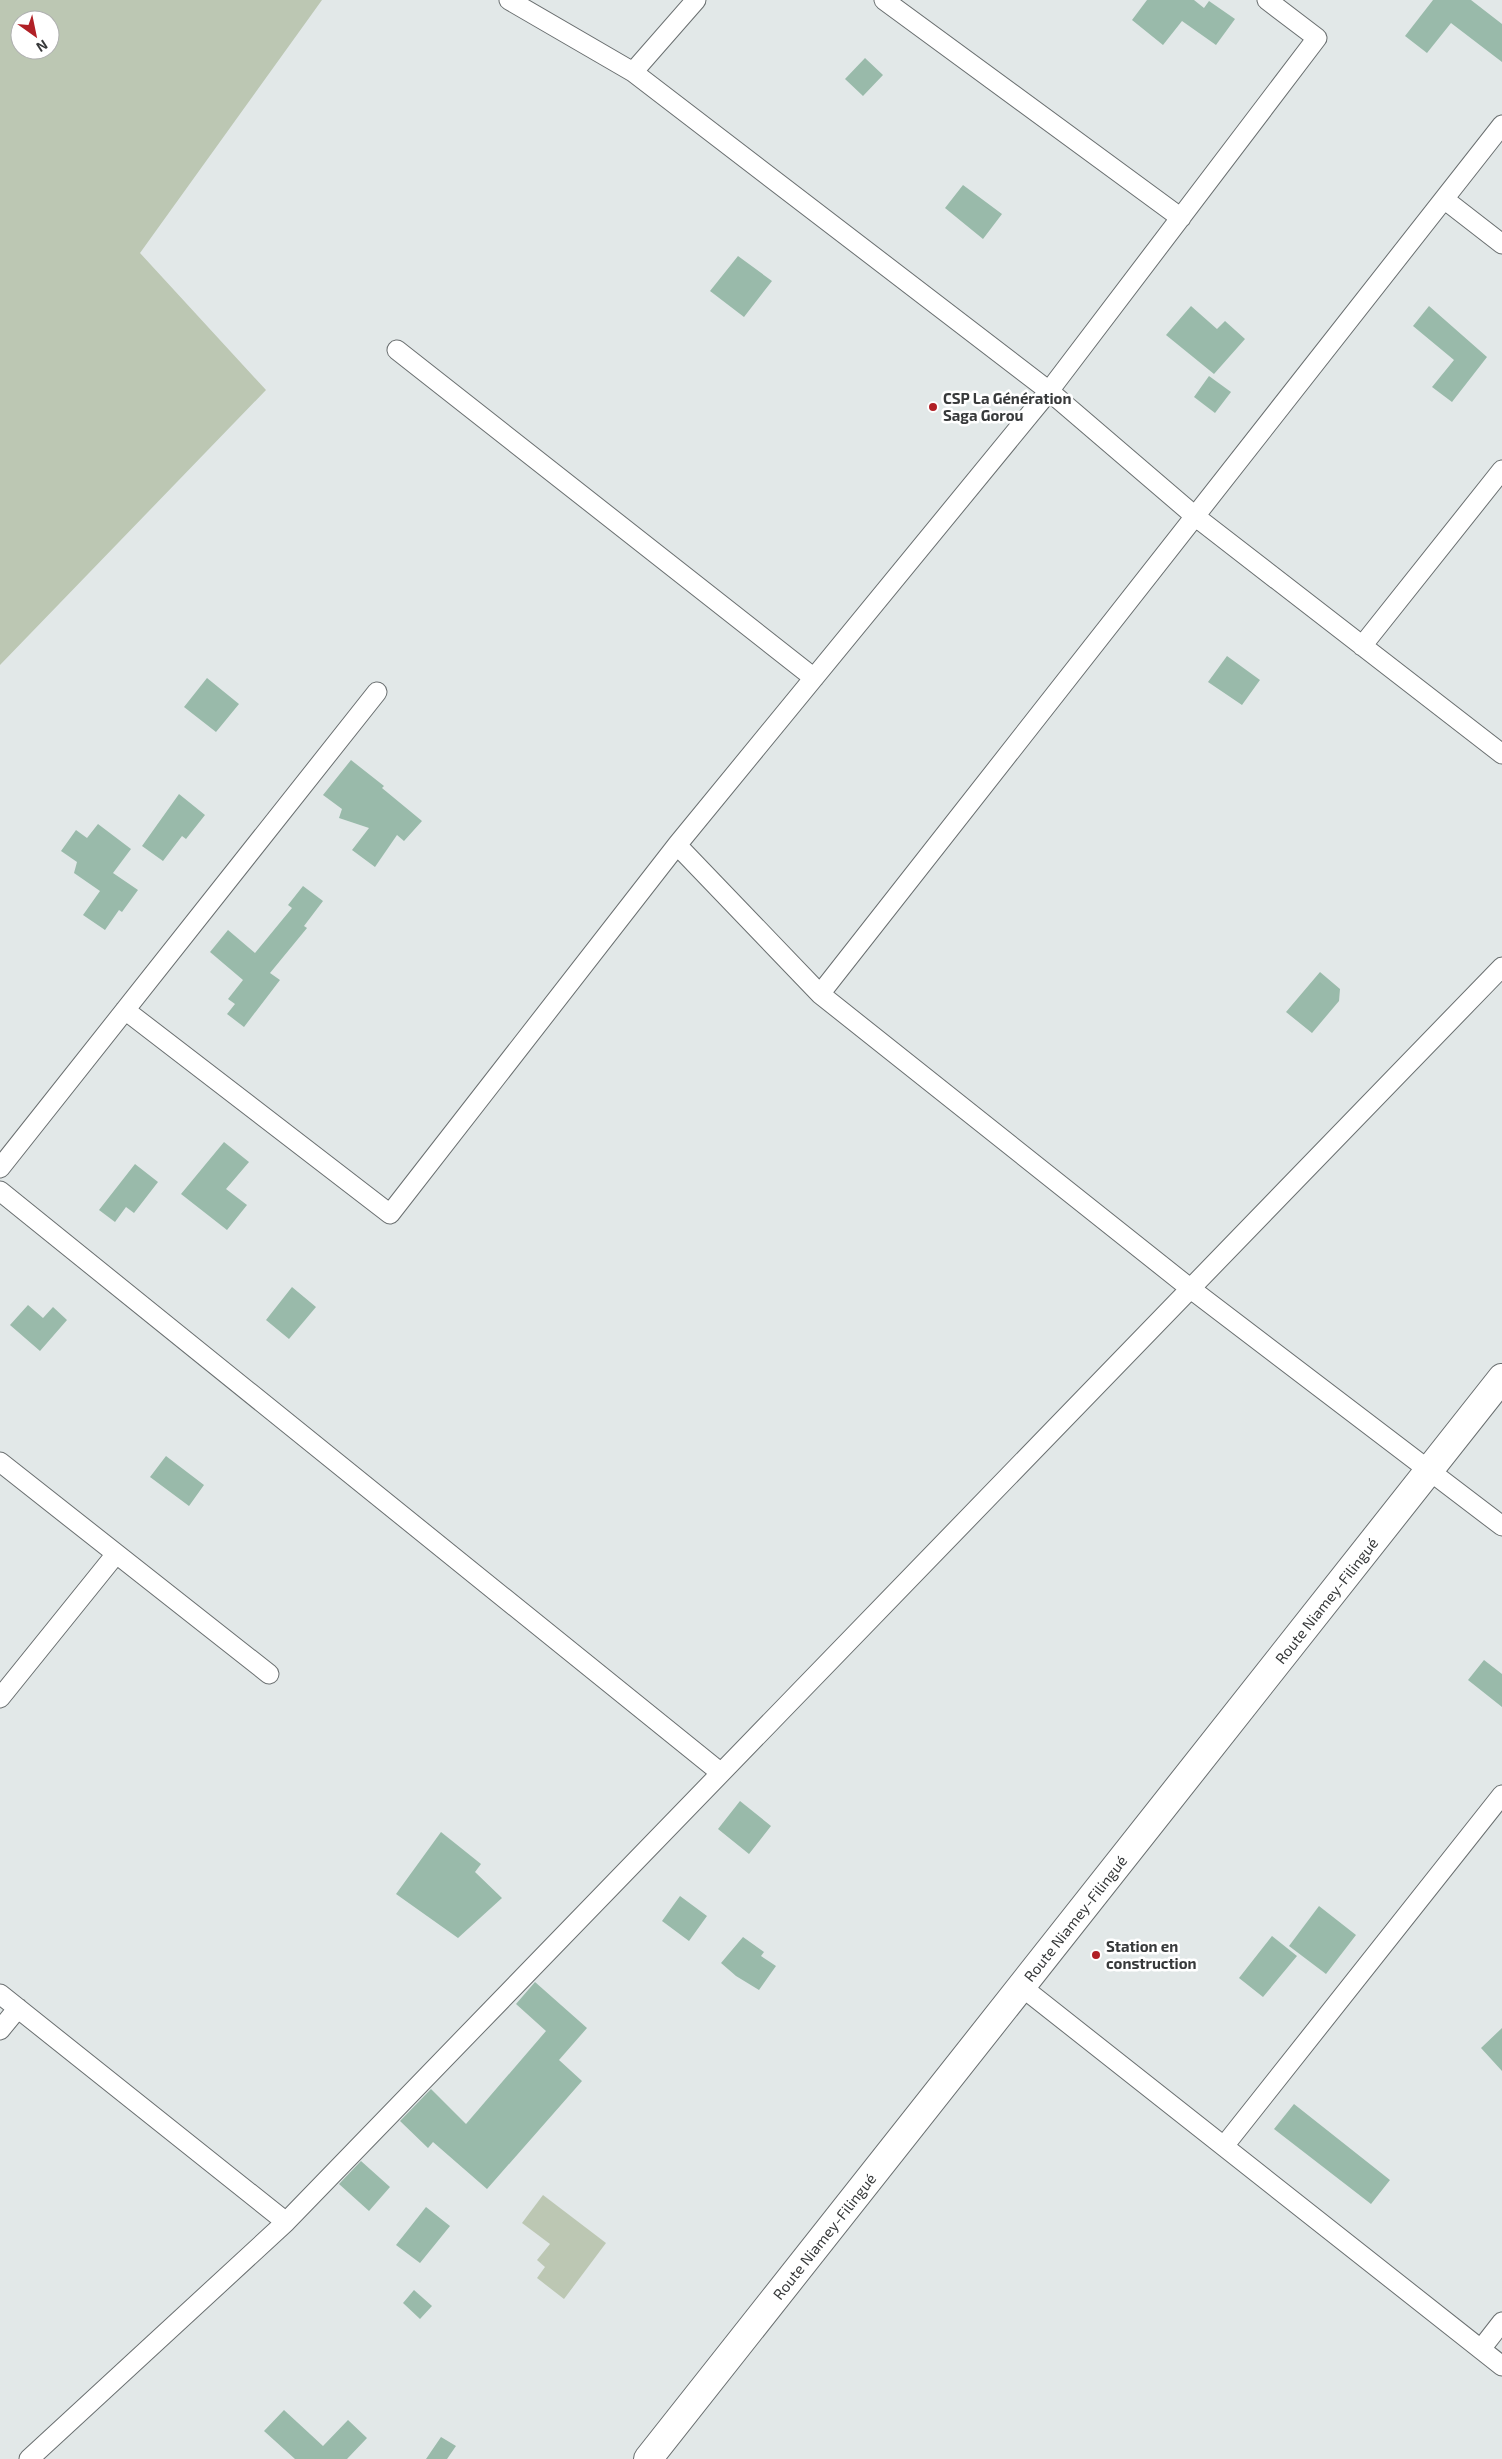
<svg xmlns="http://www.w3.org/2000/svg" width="1502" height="2459" font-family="'Exo 2',sans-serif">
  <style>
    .green { fill: #bcc7b3; fill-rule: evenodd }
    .building { fill: #99baaa }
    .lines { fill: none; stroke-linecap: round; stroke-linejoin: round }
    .minor-casing { stroke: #6a6f70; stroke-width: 21 }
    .primary-casing { stroke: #6a6f70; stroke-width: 30 }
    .minor { stroke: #fff; stroke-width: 19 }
    .primary { stroke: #fff; stroke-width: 28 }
    .poi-dot { fill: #b12026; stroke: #fff; stroke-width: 2 }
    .labels { text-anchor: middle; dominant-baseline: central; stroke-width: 5; stroke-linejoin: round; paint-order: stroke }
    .poi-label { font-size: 15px; font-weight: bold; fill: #37393a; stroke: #fff; text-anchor: start }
    .street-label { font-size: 15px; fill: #37393a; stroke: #fff }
  </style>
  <rect width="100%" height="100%" fill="#e2e8e8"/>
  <!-- green -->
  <path class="green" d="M0,0H322L140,253L266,390L0,665ZM20,20H50V50H20Z
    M543,2195L606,2243L564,2299L537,2278L545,2267L537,2260L550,2244L522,2223Z"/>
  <!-- building -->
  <path class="building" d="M1147,0H1194L1204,8L1209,1L1235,19L1216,45L1182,21L1163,45L1132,20Z
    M1433,0H1471L1502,24V62L1451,23L1427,53L1405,36Z
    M865,58L883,75L863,96L845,79Z
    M963,185L1002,214L983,239L945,208Z
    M738,256L772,281L744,317L710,291Z
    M1191,306L1217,329L1225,321L1245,339L1214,374L1166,335Z
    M1429,306L1487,357L1452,402L1432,387L1454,360L1413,326Z
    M1209,376L1231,392L1215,413L1194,397Z
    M1227,656L1260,680L1242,705L1208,682Z
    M207,678L239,704L216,732L184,707Z
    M351,760L384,786L382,788L422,821L404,841L397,835L375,867L352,850L369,828L339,818L342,809L323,795Z
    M179,794L205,815L186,839L182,836L163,861L142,846Z
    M98,824L131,849L113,873L138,890L122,912L119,910L105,930L83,915L100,891L74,873L77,862L61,851L76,830L87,838Z
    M303,886L323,901L304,926L307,928L270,973L280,980L244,1027L227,1014L235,1004L228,999L243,980L210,952L228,930L255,953L292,908L288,905Z
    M1320,972L1340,989L1339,1001L1312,1033L1286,1012Z
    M224,1142L249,1162L226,1189L247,1205L227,1230L181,1194Z
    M135,1164L158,1182L134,1213L126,1207L115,1222L99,1210Z
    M292,1287L316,1307L289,1339L266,1320Z
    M28,1305L43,1318L53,1307L67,1320L40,1351L10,1325Z
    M166,1456L204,1485L189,1506L150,1477Z
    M1484,1660L1502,1674V1707L1468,1680Z
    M740,1801L771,1826L749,1854L718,1829Z
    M441,1832L481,1864L475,1872L502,1898L458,1938L396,1894Z
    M680,1896L707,1916L689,1941L662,1921Z
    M1319,1906L1356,1935L1326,1974L1289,1946Z
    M1272,1936L1297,1956L1263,1997L1239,1978Z
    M743,1937L764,1952L761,1956L776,1966L759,1990L736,1976L721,1963Z
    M535,1982L587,2028L559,2060L582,2081L487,2189L433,2142L428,2148L400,2121L431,2089L466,2124L546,2031L516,2004Z
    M1502,2028V2071L1481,2048Z
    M1294,2104L1390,2180L1371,2204L1274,2129Z
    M361,2161L390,2187L369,2211L339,2184Z
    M426,2207L450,2226L420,2263L396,2245Z
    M414,2290L432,2306L420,2319L403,2303Z
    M284,2410L323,2446L348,2420L367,2438L347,2459H295L264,2431Z
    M441,2437L456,2446L447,2459H426Z"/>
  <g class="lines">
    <defs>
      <path id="minor" d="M509,0L633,72L1049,391L1196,517L1502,754
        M884,0L1181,218
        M633,72L696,0
        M1444,199L1502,244
        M397,350L814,678
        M1362,646L1502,470
        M677,845L820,994L1191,1289L1502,1526
        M820,994L1502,125
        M125,1010L390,1214L677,845L1049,391L1317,38L1267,0
        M0,1168L377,692
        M0,1191L721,1773
        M0,1462L269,1674
        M0,1698L116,1554
        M1022,1987L1502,2366
        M0,1994L286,2222
        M0,2030L18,2008
        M1224,2146L1502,1795
        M1481,2349L1502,2322
        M29,2459L286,2222L1502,967"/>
      <g id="primary">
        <path id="s1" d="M648,2459L1502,1378"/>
      </g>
    </defs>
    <!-- minor casing -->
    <use href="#minor" class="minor-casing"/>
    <!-- primary casing -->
    <use href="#primary" class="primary-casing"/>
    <!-- minor -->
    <use href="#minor" class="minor"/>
    <!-- primary -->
    <use href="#primary" class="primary"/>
  </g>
  <!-- markers -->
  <g class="poi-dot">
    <circle cx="933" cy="407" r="5"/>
    <circle cx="1096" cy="1955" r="5"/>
  </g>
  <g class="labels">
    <!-- poi labels -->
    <g class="poi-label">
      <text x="943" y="398">CSP La Génération<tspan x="943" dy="17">Saga Gorou</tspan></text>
      <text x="1106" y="1946">Station en<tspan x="1106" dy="17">construction</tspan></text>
    </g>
    <!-- street labels -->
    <g class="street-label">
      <text stroke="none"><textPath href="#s1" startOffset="1094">Route Niamey-Filingué</textPath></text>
      <text stroke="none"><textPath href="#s1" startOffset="689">Route Niamey-Filingué</textPath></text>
      <text stroke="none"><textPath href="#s1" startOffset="284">Route Niamey-Filingué</textPath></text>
    </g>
  </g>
  <!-- north arrow -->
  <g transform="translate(35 35) rotate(147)"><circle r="24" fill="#ffffff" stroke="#afb0b0"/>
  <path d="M0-4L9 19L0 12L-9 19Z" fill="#b12026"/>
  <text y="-8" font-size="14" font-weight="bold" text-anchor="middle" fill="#37393a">N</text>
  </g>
</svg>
